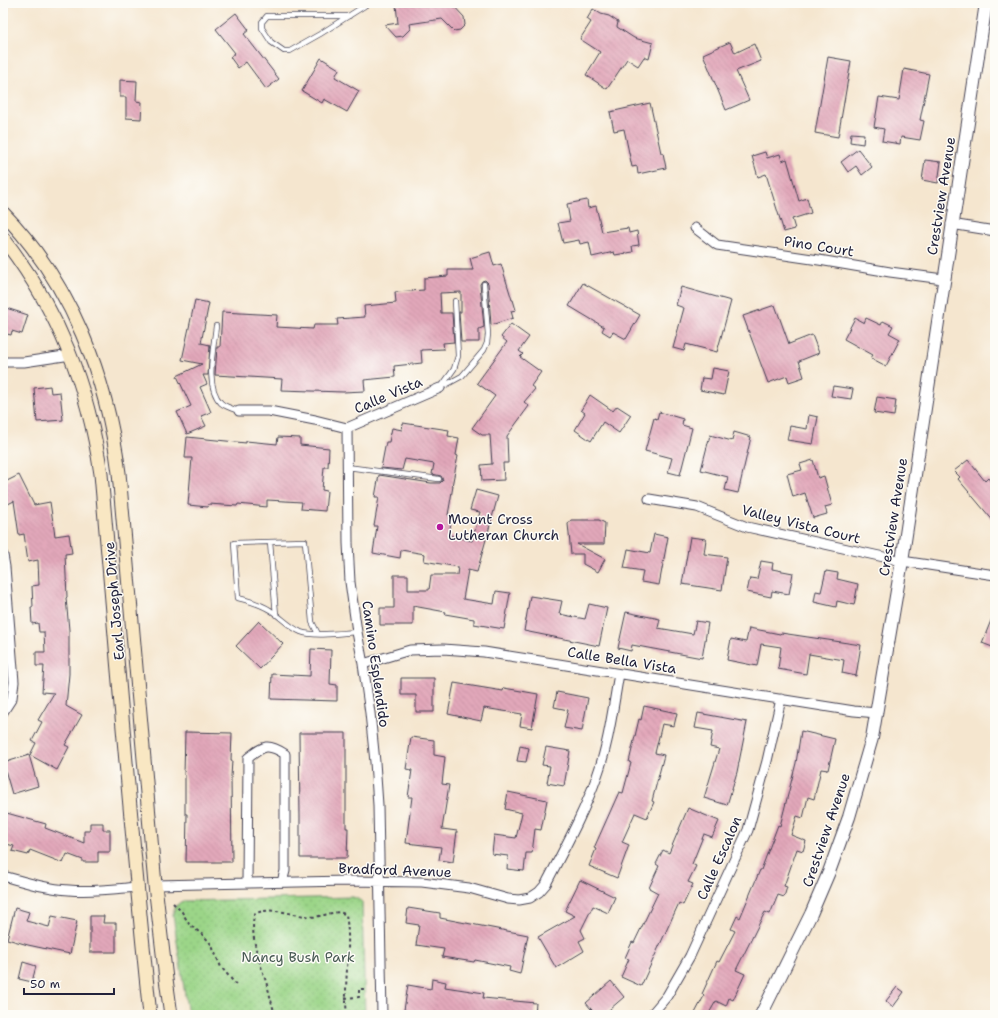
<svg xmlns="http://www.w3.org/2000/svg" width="998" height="1018" font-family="'Shantell Sans',sans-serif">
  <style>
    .park { fill: url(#park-dots); stroke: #5e7c62 }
    .building { fill: url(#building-back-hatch) }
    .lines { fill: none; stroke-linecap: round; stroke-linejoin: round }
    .service-casing { stroke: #423f51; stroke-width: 6 }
    .minor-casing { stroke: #423f51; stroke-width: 11 }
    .tertiary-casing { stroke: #423f51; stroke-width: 14 }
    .secondary-casing { stroke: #423f51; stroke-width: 15 }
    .path { stroke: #423f51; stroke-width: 2; stroke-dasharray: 3 3; stroke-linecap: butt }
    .service { stroke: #fff; stroke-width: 4.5 }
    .minor { stroke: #fff; stroke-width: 9 }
    .tertiary { stroke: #fff; stroke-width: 12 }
    .secondary { stroke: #f9e7c3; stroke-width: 13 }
    .poi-dot { fill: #b5179e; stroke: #fdfcf7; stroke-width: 1.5 }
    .labels { text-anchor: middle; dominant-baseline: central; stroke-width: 3; stroke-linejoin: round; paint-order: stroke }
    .street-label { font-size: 14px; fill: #22223b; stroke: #fdfcf7 }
    .poi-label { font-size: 14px; fill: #22223b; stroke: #fdfcf7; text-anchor: start }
    .park-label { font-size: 14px; fill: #465852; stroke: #fdfcf7 }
  </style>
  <defs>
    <pattern id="park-dots" width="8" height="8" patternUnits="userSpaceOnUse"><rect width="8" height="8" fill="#9bd588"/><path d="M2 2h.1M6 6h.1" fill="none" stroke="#85b776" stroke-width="1.8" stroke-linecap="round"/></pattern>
    <pattern id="building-back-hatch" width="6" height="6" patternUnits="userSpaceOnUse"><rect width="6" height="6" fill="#e2a7ba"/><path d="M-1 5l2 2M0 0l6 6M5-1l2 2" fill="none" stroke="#c28fa1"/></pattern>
  </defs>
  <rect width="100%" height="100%" fill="#fdfcf7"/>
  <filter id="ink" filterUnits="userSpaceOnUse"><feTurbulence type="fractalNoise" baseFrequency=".025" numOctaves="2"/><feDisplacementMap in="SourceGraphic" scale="8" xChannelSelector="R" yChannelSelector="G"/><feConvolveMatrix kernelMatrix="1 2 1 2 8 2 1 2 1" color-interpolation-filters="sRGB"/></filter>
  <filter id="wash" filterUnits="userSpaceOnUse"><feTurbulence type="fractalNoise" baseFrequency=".012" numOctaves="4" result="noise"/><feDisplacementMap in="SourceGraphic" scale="16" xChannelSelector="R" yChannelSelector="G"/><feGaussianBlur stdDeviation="0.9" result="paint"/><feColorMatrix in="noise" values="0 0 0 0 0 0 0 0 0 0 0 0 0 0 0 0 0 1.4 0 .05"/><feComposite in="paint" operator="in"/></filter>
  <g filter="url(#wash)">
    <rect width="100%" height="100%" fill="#f5e6cf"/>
    <!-- park -->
    <path class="park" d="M353,897L362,901L365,1015H188L173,915C174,908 176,904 183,901Z"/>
    <g id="blocks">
      <!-- building -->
      <path class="building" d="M411,3H451L464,17L465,25L460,30L454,31L442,19L409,24L410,29L403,36L396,37L385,25L398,23L396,5Z
        M593,9L601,14L609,16L618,22L617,27L634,38L653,43L649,59L644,57L638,66L627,59L607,89L586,75L600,52L580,39L591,22L587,19Z
        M236,13L249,30L244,34L279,79L266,89L246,62L238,68L230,57L235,53L216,29Z
        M730,42L735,53L754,44L761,61L736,71L749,100L726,110L703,54Z
        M828,57L851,61L838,137L815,133Z
        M321,58L339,69L335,77L359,91L347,112L324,99L322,103L302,91Z
        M904,69L929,74L920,120L924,121L920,140L901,137L900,144L882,141L884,129L874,127L879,97L899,100Z
        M120,80L137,81L136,101L142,102L141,119L126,118V97H120Z
        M650,103L661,153H663L666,168L638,174L637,166L632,167L624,129L614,131L610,112Z
        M851,133L864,134L863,144L850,142Z
        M858,149L872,167L862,175L856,166L848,172L841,162Z
        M765,152L767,158L780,154L782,161L787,159L799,201L807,198L811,213L792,219L795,229L784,232L766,174L758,177L752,156Z
        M925,160L941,162L938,183L922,180Z
        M587,200L588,208L596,206L602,232L628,228L629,233L637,231L639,245L632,246L633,252L615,255L614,252L592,257L589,242L580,244L579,240L563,243L558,223L570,221L567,204Z
        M490,252L494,266L501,264L512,300H513L516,310L511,311L513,318L491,325L488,283L485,280L482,281L480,284L484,327L479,329V342H461L459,312H461V292L440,293L441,313H452L454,342L443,343L444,349L421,350L422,363L394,366L395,377L364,380L365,391L343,392L281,390L282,379L215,375L217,347H220L222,312L277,315L276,327L313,329L314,325H338L337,319L365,317L364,306L396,303L395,292L424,290V278L448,276V270H473L470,258Z
        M583,283L640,315L626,339L613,332L610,336L602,331L604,327L569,306Z
        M681,287L731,301L717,352L686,344L684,351L673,348L684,308L676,305Z
        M195,300L209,303L201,343L210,345L208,375H203L207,384L200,387L211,412L201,416L206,426L187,434L177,412L191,406L177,376L202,364L182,360Z
        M775,305L789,344L812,335L819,353L799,361L804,377L789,382L787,376L768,383L743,316Z
        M3,307L28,315L22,334L12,331L11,335L3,333Z
        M855,318L864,323L866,318L881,325L883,321L893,326L889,333L900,339L886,366L871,358L873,355L844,339Z
        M511,324L529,337L519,351L523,354L520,357L541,372L531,386L535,389L524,402L529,406L507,436L508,463H503L504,480L482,481L481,465L492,464L490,435H482L472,428L495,396L477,383L507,342L501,337Z
        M713,368L729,371L724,395L700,390L702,378L711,379Z
        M50,386L51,393L60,392L63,420L37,422L34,388Z
        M833,386L853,389L851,399L831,396Z
        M590,395L613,411L617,406L631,415L619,433L603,422L591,441L575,430L585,413L581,410Z
        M877,397L896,400L894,416L874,413Z
        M659,412L683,419L682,425L692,428L680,475L668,472L672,458L645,451L654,418L657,419Z
        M809,415L818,417L813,444L787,440L790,426L807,429Z
        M403,423L449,430L448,436L459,438L456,455L458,456L452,486H453L448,515L452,516L449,535L472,541L480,512L470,510L476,490L498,496L477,572L468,570L463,599L494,604L496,591L510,593L504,629L474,624V619L445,614L446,612L413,606V625H380V608H394V575H408V590H429L431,575H457L458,567L424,561L425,554L401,550L400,558L373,553L377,526H374L379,497H375L379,475L431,483H440L443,480L441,476L432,474L434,464L405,459L402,470L381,468L386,442H389L392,428L402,430Z
        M734,432L751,437L738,493L725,490L728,477L701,470L710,435L732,441Z
        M187,437L246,443V441L277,444L278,437L300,438V445L329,448L328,467H324L322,490L327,491L325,511L301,509L302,502L267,500V507L238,504L237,506L209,504L208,507L188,505L192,458H185Z
        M813,460L818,478L824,476L832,505L825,507L827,514L813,518L805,493L793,497L787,474L802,470L800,464Z
        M968,460L985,481L988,478L995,487V523L958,479L960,477L954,471Z
        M19,475L34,505L50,502L55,536L69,534L72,553L65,554L67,597L66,598L69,630V674L66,706L82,715L65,745L69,747L57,770L30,755L36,743L32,741L42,722L38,720L54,693L42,692L44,666H36V652H45L44,632H39L38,623L32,624L31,607H33L32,586L39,585L38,560L28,562L24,534L19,535L14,501L6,505L3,500V483Z
        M571,520H599L605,523L604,544H577L605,559L598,572L583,564V554H571L568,524Z
        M654,534L668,537L659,585L641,582L643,571L624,568L628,549L650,553Z
        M690,537L706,539L704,554L727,557L722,590L682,584Z
        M761,561L773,563L772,569L793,573L789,594L772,591L771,597L747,592L750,578L757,579Z
        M826,571L838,573L837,579L858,584L854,605L837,601L836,607L814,602L816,591L821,592Z
        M530,596L562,601L559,614L585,619L589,604L607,608L599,646L524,631Z
        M626,612L660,619L658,628L693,634L696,621L708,623L702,658L632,645L631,651L618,648Z
        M994,613H995V648L982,643Z
        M259,621L283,644L260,669L236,646Z
        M749,628L780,634L781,633L861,645L856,676L842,673L844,660L809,654L806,674L778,669L781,647L761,644L757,666L727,660L731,639L746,642Z
        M311,649L331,650L330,684L337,685V701L271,699L272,674L310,676Z
        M401,678H434V712H416V695H401Z
        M454,683L503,691L504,688L538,694L532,728L520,726L522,714L484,708L481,721L448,714Z
        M557,692L588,698L582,731L564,728L568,710L554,707Z
        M644,706L677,713L674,726L662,724L655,753L664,755L652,801L654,802L647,818L635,813L622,842L629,845L617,878L589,866L596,849L594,848L619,792L623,793L631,763L629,762L639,719L641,720Z
        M698,713L747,722L737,772L727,805L704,798L719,749L710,747L713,731L695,728Z
        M801,731L835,739L828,770L821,769L814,799L808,797L803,818L797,816L791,835L806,841L803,851L797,849L784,886L787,887L784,897L778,895L770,914L765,912L736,970L745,974L733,1000L729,998L726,1006L716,1001L708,1015H694L704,996L702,994L717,961L719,962L735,931L731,929L737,916L740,918L760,870H761L778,825L780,826L796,763Z
        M185,732L232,733L231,760H232L231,777L232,862H186L187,814H185V775H184Z
        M299,733H346V828H348L347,858H300V817Z
        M411,737L434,740V755L445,757L442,784L449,785L442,829L457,831L453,862L439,860L441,847L406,843L412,797H408L412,770L406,769Z
        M520,746L529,748L526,762L517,761Z
        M546,747L570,751L564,786L547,783L550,766L542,765Z
        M29,755L38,786L12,794L3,763Z
        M508,792L547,800L541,830L535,829L532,853H526L524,871L507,869L508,856L492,854L494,835L516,838L522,813L505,809Z
        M688,808L719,821L712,837L704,834L692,864L696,866L688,882L693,884L683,905L679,903L641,986L621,977L629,959L625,958L632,942L634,943L658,893L649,888L659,866L656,864L663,850L669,853Z
        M3,812L46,824L45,828L84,843V831H90V823H103V830H110V852H98V862H83V860L67,854L63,863L30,850L28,855L12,851L14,846L3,843Z
        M580,880L615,897L608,913L593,906L581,930L585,938L579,941L584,951L556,968L538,937L575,916L565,911Z
        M15,908L29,912L26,921L49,927L52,916L77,921L70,954L28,945L7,939Z
        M408,908L440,913V918L528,935L520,974L509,971L510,967L475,960L474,962L442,957L444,949L416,945L419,925L406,923Z
        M90,916H104L103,923H116V952H90Z
        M23,962L36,966L32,982L19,979Z
        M432,979L446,982L445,987L484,993L483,998L536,1003L535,1015H426V1014L404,1010L408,985L431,989Z
        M611,981L624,997L603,1015H596L586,1003Z
        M897,987L904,992L893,1007L886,1001Z"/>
    </g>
  </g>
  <g filter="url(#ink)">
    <use href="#blocks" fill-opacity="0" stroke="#423f51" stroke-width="1"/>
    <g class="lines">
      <defs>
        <path id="service" d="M349,16H267L262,22V28L271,42L284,51H290L320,34L369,3
          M216,326C214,347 204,386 221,403C226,407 233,409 239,411
          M441,387L454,369L458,356L455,301
          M440,388L462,376L484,350L487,343L488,334L484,284
          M347,467L439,479
          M270,542L276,615
          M318,634L312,622L305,541L234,543L238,598C250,601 261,604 270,610C281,617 289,627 301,632C314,637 342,633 357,632"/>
        <path id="minor" d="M951,224L995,231
          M695,228L717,245L819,260L890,272L943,279
          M3,362H24L71,355
          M239,411H269L315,420L347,428L348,543L350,582L357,632L363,664L370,713L375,762L378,805L382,1015
          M347,428L440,388
          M649,499L697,507L747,527L902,561L995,575
          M3,555L5,567L14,682L12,698L3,712
          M363,664L410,650L443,649L484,652L854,711L877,713
          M3,876C25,882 47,889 69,890C92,892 114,889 137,887
          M247,883L248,758C264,745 268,743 285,754V871L282,882
          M155,885L348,881L422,882L469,888L508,899L519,900L530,898L539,892L546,884C564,849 584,813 597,776C609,743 613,707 619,674
          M651,1015L667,996L690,956L748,830L767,761L781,699"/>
        <path id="tertiary" d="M761,1015L811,914L829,872L849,817L872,738L902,561L986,3"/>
        <path id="secondary" d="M3,213C71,283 107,377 119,473L155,885L166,979L171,1015
          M3,238C58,309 88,385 101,474C117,654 131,835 150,1015"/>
      </defs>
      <!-- service casing -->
      <use href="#service" class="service-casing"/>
      <!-- minor casing -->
      <use href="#minor" class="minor-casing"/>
      <!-- tertiary casing -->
      <use href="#tertiary" class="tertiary-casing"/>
      <!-- secondary casing -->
      <use href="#secondary" class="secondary-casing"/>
      <!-- path -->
      <path class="path" d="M173,903L182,912L189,924L204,936L211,944L221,967L238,987
        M345,998L359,997V989H366
        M275,1015C272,1005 270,995 267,985C260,962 250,939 254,915C265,905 293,915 306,916C310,917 315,917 319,916C327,915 338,909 346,915C352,947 343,983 347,1015"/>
      <!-- service -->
      <use href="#service" class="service"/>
      <!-- minor -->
      <use href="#minor" class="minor"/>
      <!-- tertiary -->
      <use href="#tertiary" class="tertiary"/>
      <!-- secondary -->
      <use href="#secondary" class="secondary"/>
    </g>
  </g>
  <!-- markers -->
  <circle class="poi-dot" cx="440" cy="527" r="4"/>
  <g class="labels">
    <!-- street labels -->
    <g class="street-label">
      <text transform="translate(941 196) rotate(-81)">Crestview Avenue</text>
      <text transform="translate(819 246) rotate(9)">Pino Court</text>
      <text transform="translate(388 395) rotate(-23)">Calle Vista</text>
      <text transform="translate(893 517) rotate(-81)">Crestview Avenue</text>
      <text transform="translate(801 524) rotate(14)">Valley Vista Court</text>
      <text transform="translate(114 601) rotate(-95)">Earl Joseph Drive</text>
      <text transform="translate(622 660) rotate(9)">Calle Bella Vista</text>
      <text transform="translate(376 664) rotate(82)">Camino Esplendido</text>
      <text transform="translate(826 830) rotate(-71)">Crestview Avenue</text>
      <text transform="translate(719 858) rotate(-66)">Calle Escalon</text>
      <text transform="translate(395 870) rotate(2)">Bradford Avenue</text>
    </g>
    <!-- poi labels -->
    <g class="poi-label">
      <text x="448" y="519">Mount Cross<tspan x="448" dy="16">Lutheran Church</tspan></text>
    </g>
    <!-- park labels -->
    <g class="park-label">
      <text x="298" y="957">Nancy Bush Park</text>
    </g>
  </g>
  <!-- margin -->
  <rect width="998" height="1018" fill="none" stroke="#fdfcf7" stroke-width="16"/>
  <!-- scale -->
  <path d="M24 988v6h90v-6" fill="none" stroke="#22223b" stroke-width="2"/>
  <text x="30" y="988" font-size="12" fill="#22223b" stroke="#fdfcf7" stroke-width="3" paint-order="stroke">50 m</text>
</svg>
